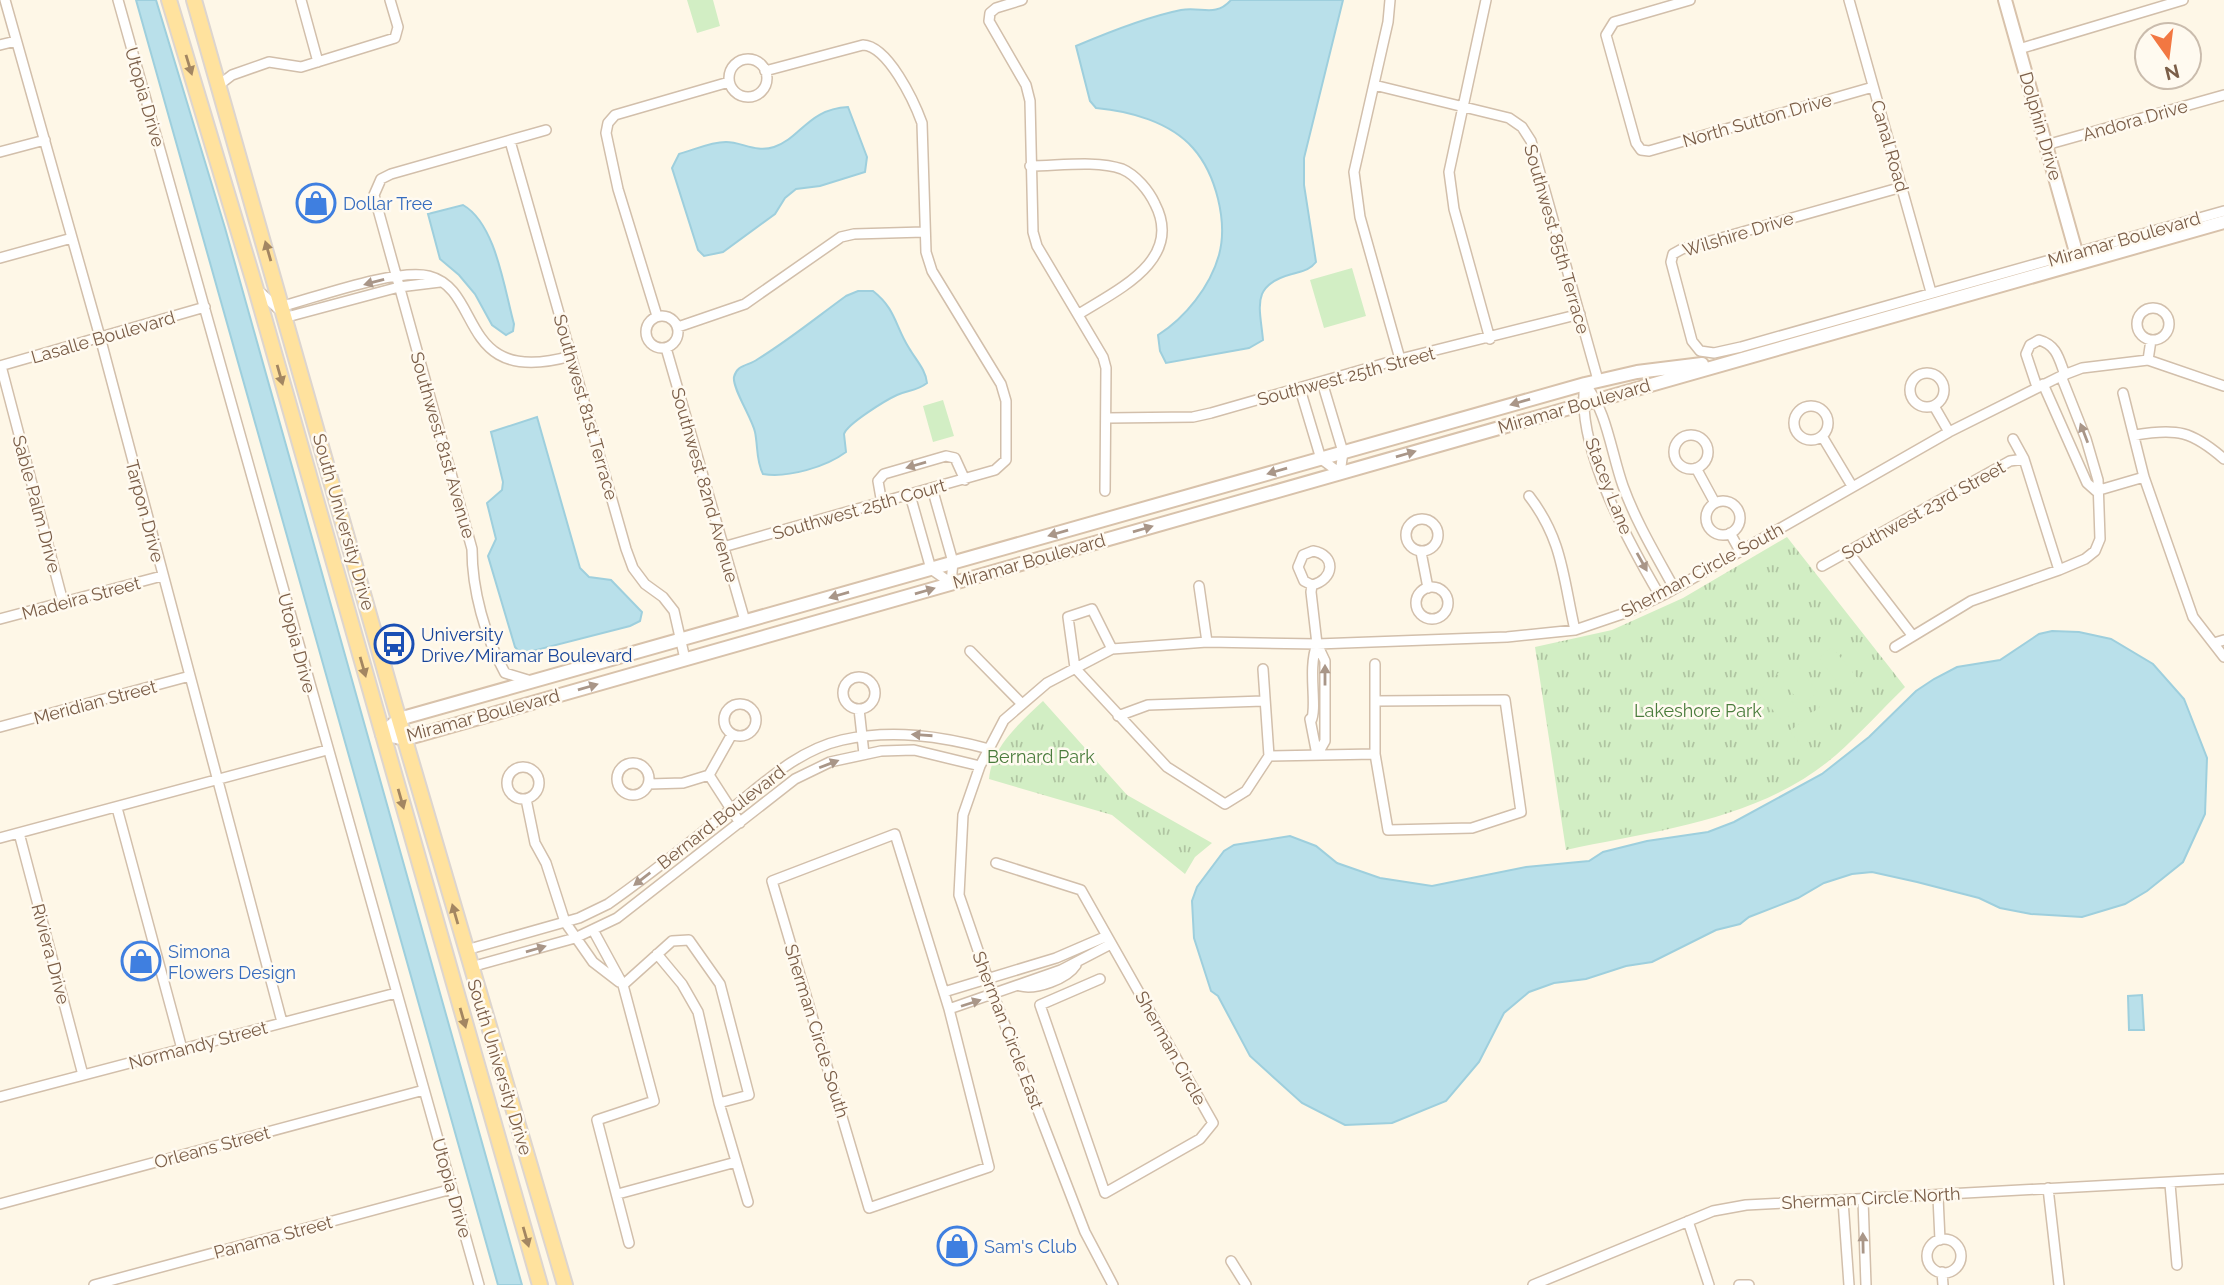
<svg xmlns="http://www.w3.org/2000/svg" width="2224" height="1285" font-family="Raleway,sans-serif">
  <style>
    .park { fill: url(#park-tufts) }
    .pitch { fill: #d2eec4 }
    .water { fill: #b9e0ea; stroke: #9ecfdd; stroke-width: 2 }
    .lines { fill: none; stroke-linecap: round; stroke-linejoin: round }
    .street-casing { stroke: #d2bfab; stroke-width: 12 }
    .secondary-casing { stroke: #d8c2ab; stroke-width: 16 }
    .primary-casing { stroke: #ddd5cf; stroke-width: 18 }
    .street { stroke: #fff; stroke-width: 9 }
    .secondary { stroke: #fff; stroke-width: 12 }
    .primary { stroke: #ffe29e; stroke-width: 14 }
    .oneway { fill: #a38662 }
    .oneway2 { fill: #a99688 }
    .labels { text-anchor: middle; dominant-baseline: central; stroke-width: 5; stroke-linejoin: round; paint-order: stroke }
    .street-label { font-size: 18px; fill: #7b5e48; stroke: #fffaf0 }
    .shop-label { font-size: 18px; fill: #366cbe; stroke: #fffaf0; text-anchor: start }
    .transit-label { font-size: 18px; fill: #164399; stroke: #fffaf0; text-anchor: start }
    .park-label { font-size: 18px; fill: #4a7c3c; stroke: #fffaf0 }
  </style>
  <defs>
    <pattern id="park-tufts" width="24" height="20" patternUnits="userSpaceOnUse" patternTransform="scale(1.75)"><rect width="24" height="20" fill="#d2eec4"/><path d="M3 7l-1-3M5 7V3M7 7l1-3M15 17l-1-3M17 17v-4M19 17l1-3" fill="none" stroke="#afc4a1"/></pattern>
  </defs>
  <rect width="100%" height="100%" fill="#fef7e7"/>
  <!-- park -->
  <path class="park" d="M1787,537L1905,687C1882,709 1860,734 1836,755C1761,820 1659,830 1566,850L1535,647L1612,630L1683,598Z
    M1043,701L1127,795L1212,843L1195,857L1185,874L1112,815L989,779C992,746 1020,723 1043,701Z"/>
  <!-- pitch -->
  <path class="pitch" d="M687,0H713L720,26L697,33Z
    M1352,268L1366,316L1324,328L1310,280Z
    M943,400L954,436L933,442L923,406Z
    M1832,647L1858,679L1844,691L1819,658Z
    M1794,661L1818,692L1802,705L1777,674Z
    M1774,678L1798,709L1782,721L1757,691Z
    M1822,705L1835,721L1802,747L1790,731Z"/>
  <!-- water -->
  <path class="water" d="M136,0H156L225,228L522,1285H498Z
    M1231,0H1343L1304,158V185L1316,262C1310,270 1302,271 1292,274C1250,285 1260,307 1263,340L1249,348L1166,363L1160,351L1158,335C1185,318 1210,287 1219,255C1228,222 1216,174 1193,148C1170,122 1130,111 1096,108L1090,101L1076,46C1109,32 1146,17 1181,10C1201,6 1215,18 1231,0Z
    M848,107L867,157L865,172L820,186L796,189L785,198L775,214L723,252L704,256L698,250L672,168L679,154C694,150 710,142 726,142C742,142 756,153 774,147C801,138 808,109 848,107Z
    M463,205C496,224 504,288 514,324L513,331L506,335L492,325L475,294L459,275L440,259L428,214Z
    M858,291H873C896,309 895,326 909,348C916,360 926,370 927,383C917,391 908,390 897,395C886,400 847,424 844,434L846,452C826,467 788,478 763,474C756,461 758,446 755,432C752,418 732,388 734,377C737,364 749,366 758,359C789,340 817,317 846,296Z
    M537,417L580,568L589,577L611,580L642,612L640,621L630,626L521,654L515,647L488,556L496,539L487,503L502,490L503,482L491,432Z
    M2052,631L2079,632L2111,639L2153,664L2184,699L2207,758L2205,814L2183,862L2147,891L2125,904L2082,917L2031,914L2000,908L1979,898L1917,882L1872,872L1852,874L1824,883L1798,898L1749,917L1740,924L1716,930L1652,962L1626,966L1586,979L1554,983L1529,992L1504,1013L1479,1062L1446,1101L1392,1123L1345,1125L1302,1103L1250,1056L1218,996L1211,991L1194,938L1192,901L1197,887L1224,851L1234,845L1290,836L1316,846L1337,863L1380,878L1432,886L1526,867L1589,861L1603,852L1647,841L1708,832L1734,822L1822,774L1869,737L1916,691L1934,679L1957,667L2000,660L2039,634Z
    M2142,995L2144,1030H2129L2128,996Z"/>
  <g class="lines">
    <defs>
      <path id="street" d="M5,0L100,337L282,1022
        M118,0L479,1285
        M301,0L318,62
        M1022,0L996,8L990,13L989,21L1026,85L1030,101L1033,232L1037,246L1103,357L1106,368L1105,491
        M1390,0L1388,22L1354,172L1360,217L1400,359
        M1486,0L1449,172L1454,209L1490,339
        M1690,0L1614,22L1606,35L1636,143L1641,150L1649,151L1873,87
        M1849,0L1931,292
        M0,45L16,41
        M2019,49L2183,0
        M729 78a19 19 0 1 1 38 0a19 19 0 1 1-38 0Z
        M219,85L232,75L269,62L301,67L395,38L398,27L390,0
        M1374,85L1509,118L1522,127L1531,141L1598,380
        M510,141L626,549L633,568L645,584L663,597L674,611L685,659
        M2046,145L2224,95
        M0,152L45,140
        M1030,166C1058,166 1096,160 1122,169C1136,175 1149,191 1155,204C1184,260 1117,290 1079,314
        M1902,187L1682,249L1673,254L1671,262L1692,341L1700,351L1714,353L1741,347L2224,211
        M0,258L72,238
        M260,292L287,317L399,287L440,282
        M283,306C317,297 397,268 429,276C484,290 457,388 571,356
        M2137 324a16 16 0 1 1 32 0a16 16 0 1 1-32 0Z
        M646 332a16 16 0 1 1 32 0a16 16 0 1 1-32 0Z
        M657,316L618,189L606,133L608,123L615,115L729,82
        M678,327L745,304L841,237L854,234L924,232
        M666,348L745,621
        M2148,360L2151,340
        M0,366L205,307
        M1,366L63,602
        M1910 390a17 17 0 1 1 34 0a17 17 0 1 1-34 0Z
        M1585,384C1575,446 1629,543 1660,596
        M1585,384C1607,411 1611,452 1623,486C1636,522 1656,555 1674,588
        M2043,384L2087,483L2096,491
        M2037,387L2026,354L2030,345L2039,340C2057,345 2059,359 2065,375
        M1300,389L1321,459L1340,473L1343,452L1322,382
        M2123,393L2144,477L2193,617L2224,657
        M1934,406L1949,432
        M1794 423a17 17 0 1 1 34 0a17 17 0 1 1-34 0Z
        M1108,418L1193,417L1211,413L1400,359L1580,314
        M2135,435C2177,428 2192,431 2224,459
        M1674 452a17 17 0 1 1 34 0a17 17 0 1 1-34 0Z
        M1822,436L1852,486
        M2013,439L2024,459L2059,570
        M1696,468L1715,503
        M2096,491L2144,477
        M910,495L931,569L951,583L953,562L932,488
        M1529,496C1563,540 1563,578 1575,630
        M1706 518a17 17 0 1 1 34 0a17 17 0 1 1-34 0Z
        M882,504L878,481L884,474L946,456L955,458L965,480
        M1406 535a16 16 0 1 1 32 0a16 16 0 1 1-32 0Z
        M1730,533L1740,551
        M723,547L995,470L1006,460V401L1001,384L932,271L926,252L922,123C914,101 888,46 863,45L765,71
        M1421,552L1428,588
        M1849,553L1912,635
        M1822,566L2010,461L2024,459
        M1312,585L1304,581L1298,567L1303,555L1313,551C1337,555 1334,580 1312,585L1311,592L1317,644L1325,661V741L1317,755
        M1199,586L1207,642
        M1416 603a16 16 0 1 1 32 0a16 16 0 1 1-32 0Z
        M0,619L162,576
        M2214,643L2224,640
        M1895,647L1971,601L2059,570L2085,559L2095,551L2100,539L2098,480L2086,439L2061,376
        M1112,649L1092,609L1068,617L1075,668L1167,767L1225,804L1246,791L1269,756L1263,669
        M970,651L1022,704
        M1375,664V754L1388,830L1472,828L1521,812L1505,700L1376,701
        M843 693a16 16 0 1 1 32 0a16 16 0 1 1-32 0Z
        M528,680L505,673C485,637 472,590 472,549L374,195L381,179L391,174L546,130
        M724 720a16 16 0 1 1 32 0a16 16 0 1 1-32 0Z
        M859,709L864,754
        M1118,716L1148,705L1263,701
        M1310,719L1317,755
        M1311,721C1318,707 1307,670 1317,644
        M0,727L190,676
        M1269,756L1375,754
        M617 779a16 16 0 1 1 32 0a16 16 0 1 1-32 0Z
        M507 783a16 16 0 1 1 32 0a16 16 0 1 1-32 0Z
        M709,775L740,823
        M649,784L683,783L709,775L732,734
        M526,799L535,843L546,863L565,922L593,962L619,982
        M117,808L182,1049
        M19,833L83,1075
        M895,834L949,1009L989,1167L869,1208L772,881Z
        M0,838L327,750
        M996,863L1081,890L1213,1123L1200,1139L1105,1193L1040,1005L1100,979
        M593,930L623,985L654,1101L597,1120L629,1243
        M466,950L579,918L608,904C650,875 690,842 730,810C764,783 798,750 842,740C892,729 941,736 989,749
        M657,954L682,984L698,1012L719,1103
        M471,967L575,938L617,918L795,779L830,762L881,751L914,750L980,766
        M623,985L672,941L689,940L720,984L749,1095L719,1103L748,1202
        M1020,986C1036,990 1067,979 1076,965
        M944,992L1056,958L1107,936
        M949,1009L1061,970L1111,944
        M0,1097L396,993
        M2170,1184L2177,1265
        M2048,1188L2059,1285
        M618,1194L736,1162
        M1938,1197L1940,1240
        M1863,1200L1866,1285
        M1843,1201L1849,1285
        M0,1204L424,1090
        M1688,1221L1709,1285
        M1927 1256a17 17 0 1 1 34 0a17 17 0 1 1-34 0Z
        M1231,1261L1246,1285
        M1942,1272L1943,1285
        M94,1285L452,1189
        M1113,1285L1085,1232L993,994L959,895L963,815L980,766L1004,720L1047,683L1112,649L1207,642L1317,644L1507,637L1575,630L1628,612L1667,593L1949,432L2061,376L2082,368L2148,360L2224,386
        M1533,1285L1713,1211L1746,1205L2224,1179
        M1739,1285H1749"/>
      <path id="secondary" d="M2005,0L2076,252
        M382,734L405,739L2224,222
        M382,734L399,719L1585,384L1637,372L1702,364"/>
      <path id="primary" d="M169,0L255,286L540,1285
        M194,0L395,706L565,1285"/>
    </defs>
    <!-- street casing -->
    <use href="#street" class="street-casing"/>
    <!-- secondary casing -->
    <use href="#secondary" class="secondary-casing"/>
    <!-- primary casing -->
    <use href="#primary" class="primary-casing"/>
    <!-- street -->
    <use href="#street" class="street"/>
    <!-- secondary -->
    <use href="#secondary" class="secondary"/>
    <!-- primary -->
    <use href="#primary" class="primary"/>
  </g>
  <!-- one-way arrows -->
  <defs><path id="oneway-solid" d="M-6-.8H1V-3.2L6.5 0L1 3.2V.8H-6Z" transform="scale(1.75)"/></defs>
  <g class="oneway">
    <use href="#oneway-solid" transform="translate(189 65) rotate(73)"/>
    <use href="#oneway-solid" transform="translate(268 251) rotate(-106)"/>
    <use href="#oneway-solid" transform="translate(280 375) rotate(74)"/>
    <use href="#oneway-solid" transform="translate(363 667) rotate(74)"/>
    <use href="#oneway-solid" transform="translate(401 799) rotate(74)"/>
    <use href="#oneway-solid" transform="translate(455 914) rotate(-106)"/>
    <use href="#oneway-solid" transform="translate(463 1018) rotate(74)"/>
    <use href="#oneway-solid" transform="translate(526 1237) rotate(74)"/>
  </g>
  <g class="oneway2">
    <use href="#oneway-solid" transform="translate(374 282) rotate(165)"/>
    <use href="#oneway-solid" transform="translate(1520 402) rotate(164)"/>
    <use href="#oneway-solid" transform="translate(2084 433) rotate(-111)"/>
    <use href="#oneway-solid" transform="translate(1406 454) rotate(-16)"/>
    <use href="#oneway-solid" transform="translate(916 465) rotate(164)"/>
    <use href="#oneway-solid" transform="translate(1277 471) rotate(164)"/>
    <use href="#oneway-solid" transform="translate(1143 529) rotate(-16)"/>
    <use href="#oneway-solid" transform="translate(1058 533) rotate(164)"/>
    <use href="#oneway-solid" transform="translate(1642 562) rotate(61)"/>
    <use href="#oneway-solid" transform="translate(925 591) rotate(-16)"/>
    <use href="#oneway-solid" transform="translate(839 595) rotate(164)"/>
    <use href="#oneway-solid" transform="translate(1325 675) rotate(-90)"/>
    <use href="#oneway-solid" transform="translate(588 687) rotate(-16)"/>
    <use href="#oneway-solid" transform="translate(922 735) rotate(-176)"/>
    <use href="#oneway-solid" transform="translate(829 764) rotate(-21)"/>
    <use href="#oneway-solid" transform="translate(642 879) rotate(142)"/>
    <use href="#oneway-solid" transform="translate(536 949) rotate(-16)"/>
    <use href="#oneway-solid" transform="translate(971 1003) rotate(-18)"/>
    <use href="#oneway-solid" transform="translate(1863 1243) rotate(-91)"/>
  </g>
  <!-- icons -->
  <defs>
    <symbol id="shop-ring" viewBox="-11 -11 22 22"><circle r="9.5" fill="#fffaf0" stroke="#3f7fe0" stroke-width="1.5"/><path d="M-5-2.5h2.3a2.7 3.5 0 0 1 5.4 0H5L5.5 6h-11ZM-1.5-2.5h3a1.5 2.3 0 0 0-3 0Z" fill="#3f7fe0"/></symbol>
    <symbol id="bus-ring" viewBox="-11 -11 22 22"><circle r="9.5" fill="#fffaf0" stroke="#1a4fb4" stroke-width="1.5"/><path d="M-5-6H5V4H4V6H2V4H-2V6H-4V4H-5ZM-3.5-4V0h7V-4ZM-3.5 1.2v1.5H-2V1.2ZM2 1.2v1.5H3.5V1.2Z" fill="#1a4fb4"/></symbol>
  </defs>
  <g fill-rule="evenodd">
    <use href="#shop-ring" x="294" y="181" width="44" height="44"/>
    <use href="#bus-ring" x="372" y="622" width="44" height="44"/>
    <use href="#shop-ring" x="119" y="939" width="44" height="44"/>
    <use href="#shop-ring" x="935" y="1224" width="44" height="44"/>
  </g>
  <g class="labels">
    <!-- street labels -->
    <g class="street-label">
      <text transform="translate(145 97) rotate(74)">Utopia Drive</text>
      <text transform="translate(1757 120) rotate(-16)">North Sutton Drive</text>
      <text transform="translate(2135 120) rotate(-16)">Andora Drive</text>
      <text transform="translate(2041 126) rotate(74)">Dolphin Drive</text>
      <text transform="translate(1890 146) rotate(74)">Canal Road</text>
      <text transform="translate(1738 234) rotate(-17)">Wilshire Drive</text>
      <text transform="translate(1557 239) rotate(74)">Southwest 85th Terrace</text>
      <text transform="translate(2124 239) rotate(-16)">Miramar Boulevard</text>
      <text transform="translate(103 337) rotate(-16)">Lasalle Boulevard</text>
      <text transform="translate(1346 376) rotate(-15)">Southwest 25th Street</text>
      <text transform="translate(1574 406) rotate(-16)">Miramar Boulevard</text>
      <text transform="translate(586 407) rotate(74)">Southwest 81st Terrace</text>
      <text transform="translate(443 445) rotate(74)">Southwest 81st Avenue</text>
      <text transform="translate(705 485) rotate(74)">Southwest 82nd Avenue</text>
      <text transform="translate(1609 486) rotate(69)">Stacey Lane</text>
      <text transform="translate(37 504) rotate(75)">Sable Palm Drive</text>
      <text transform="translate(859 509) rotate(-16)">Southwest 25th Court</text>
      <text transform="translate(1923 510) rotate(-29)">Southwest 23rd Street</text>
      <text transform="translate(145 511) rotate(75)">Tarpon Drive</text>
      <text transform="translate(344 522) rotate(74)">South University Drive</text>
      <text transform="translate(1029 561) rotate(-16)">Miramar Boulevard</text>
      <text transform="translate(1702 570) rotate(-28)">Sherman Circle South</text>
      <text transform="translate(81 598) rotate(-15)">Madeira Street</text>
      <text transform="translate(297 643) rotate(75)">Utopia Drive</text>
      <text transform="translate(95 702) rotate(-15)">Meridian Street</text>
      <text transform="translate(483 715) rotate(-15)">Miramar Boulevard</text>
      <text transform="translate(721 817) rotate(-38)">Bernard Boulevard</text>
      <text transform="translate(51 954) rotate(75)">Riviera Drive</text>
      <text transform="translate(1008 1030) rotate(69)">Sherman Circle East</text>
      <text transform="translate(817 1031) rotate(73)">Sherman Circle South</text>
      <text transform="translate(198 1045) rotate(-15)">Normandy Street</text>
      <text transform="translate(1171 1048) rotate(61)">Sherman Circle</text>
      <text transform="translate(500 1067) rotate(73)">South University Drive</text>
      <text transform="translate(212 1147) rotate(-15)">Orleans Street</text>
      <text transform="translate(452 1188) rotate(74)">Utopia Drive</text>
      <text transform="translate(1871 1198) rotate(-3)">Sherman Circle North</text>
      <text transform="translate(273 1237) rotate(-15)">Panama Street</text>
    </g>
    <!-- shop labels -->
    <g class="shop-label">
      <text x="343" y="203">Dollar Tree</text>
      <text x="168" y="951">Simona<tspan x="168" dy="21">Flowers Design</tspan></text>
      <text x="984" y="1246">Sam's Club</text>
    </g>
    <!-- transit labels -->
    <g class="transit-label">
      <text x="421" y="634">University<tspan x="421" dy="21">Drive/Miramar Boulevard</tspan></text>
    </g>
    <!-- park labels -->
    <g class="park-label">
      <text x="1698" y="710">Lakeshore Park</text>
      <text x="1041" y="756">Bernard Park</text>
    </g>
  </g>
  <!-- north arrow -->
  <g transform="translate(2168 56) rotate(166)"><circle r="33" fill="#fffaf0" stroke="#cabcad" stroke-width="2"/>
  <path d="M0-5L12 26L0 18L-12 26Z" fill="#f27742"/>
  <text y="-10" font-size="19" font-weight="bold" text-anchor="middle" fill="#7b5e48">N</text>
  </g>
</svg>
